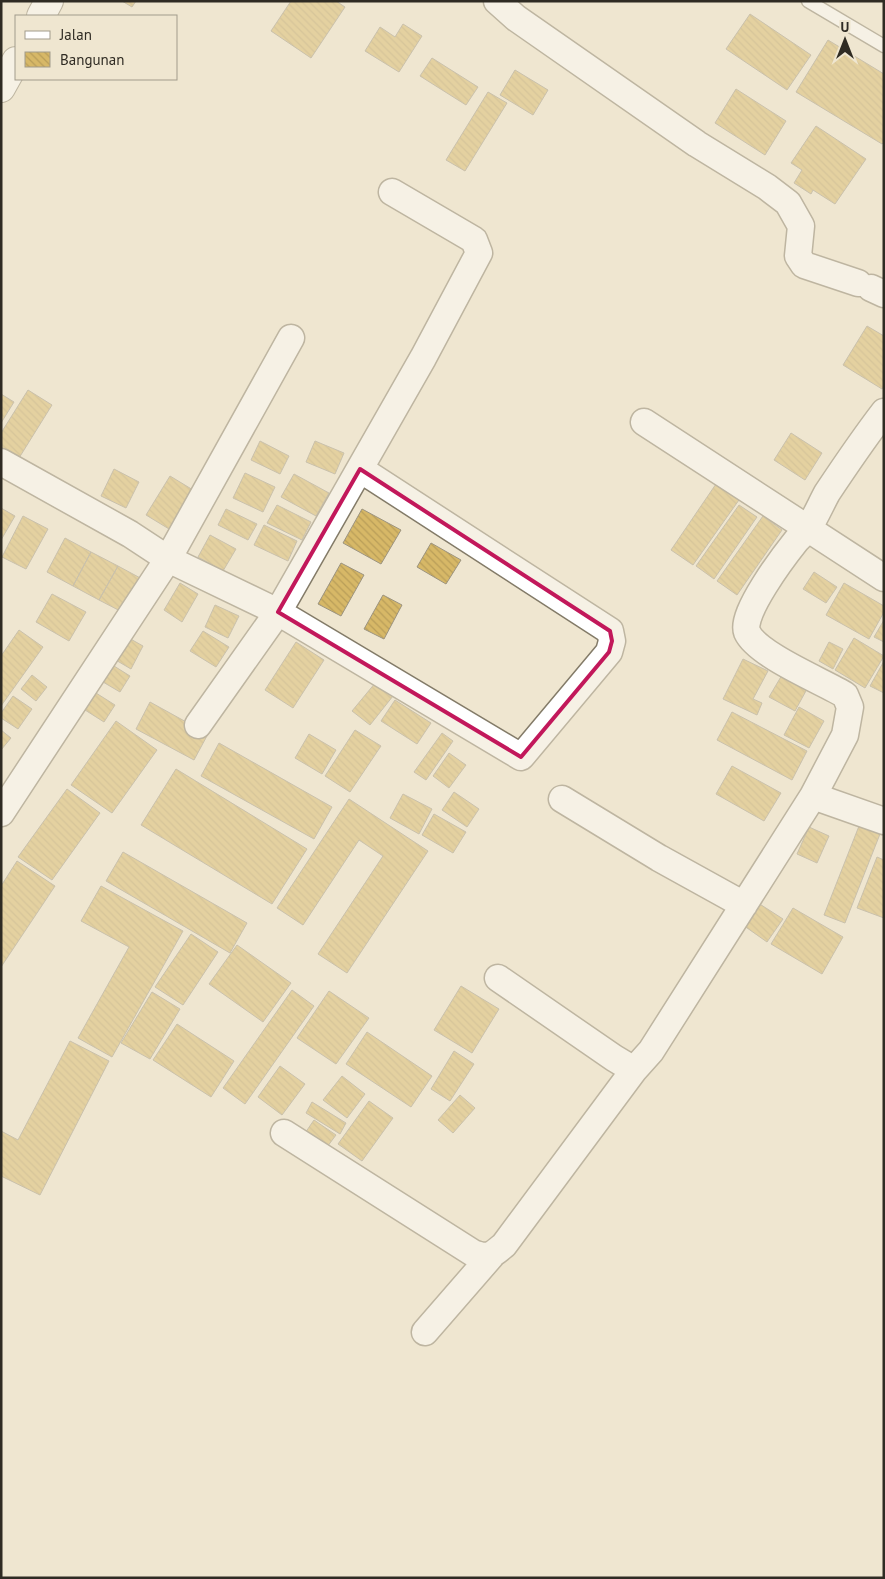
<svg xmlns="http://www.w3.org/2000/svg" width="885" height="1579" font-family="'PT Sans',sans-serif">
  <style>
    .building { fill: url(#building-back-hatch); stroke: #9c9480 }
    .lines { fill: none; stroke-linecap: round; stroke-linejoin: round }
    .lane-casing { stroke: #837b68; stroke-width: 15 }
    .street-casing { stroke: #837b68; stroke-width: 29 }
    .secondary-casing { stroke: #837b68; stroke-width: 30 }
    .lane { stroke: #fff; stroke-width: 12 }
    .street { stroke: #fff; stroke-width: 26 }
    .secondary { stroke: #fff; stroke-width: 28 }
    .marked { fill: none; stroke: #c2185b; stroke-width: 4; stroke-linejoin: round }
  </style>
  <defs>
    <pattern id="building-back-hatch" width="6" height="6" patternUnits="userSpaceOnUse" patternTransform="scale(1.25)"><rect width="6" height="6" fill="#d7b867"/><path d="M-1 5l2 2M0 0l6 6M5-1l2 2" fill="none" stroke="#b99e59"/></pattern>
  </defs>
  <rect width="100%" height="100%" fill="#efe6d0"/>
  <!-- building -->
  <path class="building" d="M122,1H136L132,7Z
    M291,1H336L345,7L311,58L271,31Z
    M750,14L811,55L787,90L726,49Z
    M403,24L422,36L399,72L365,51L380,27L395,37Z
    M828,40L884,74V142L882,144L796,92Z
    M432,58L478,87L466,105L420,76Z
    M515,70L548,90L533,115L500,95Z
    M736,89L786,121L765,155L715,123Z
    M488,92L507,103L465,171L446,160Z
    M816,126L866,159L835,204L813,190L811,194L794,183L802,170L791,163Z
    M867,326L884,336V386L882,389L843,365Z
    M28,390L52,405L19,458L1,447V433Z
    M1,394L14,402L1,423Z
    M791,433L822,453L805,480L774,460Z
    M260,441L289,456L280,474L251,460Z
    M315,441L344,453L335,474L306,462Z
    M114,469L139,482L126,508L101,496Z
    M245,473L275,487L263,512L233,498Z
    M294,474L329,493L316,516L281,497Z
    M170,476L198,493L174,532L146,515Z
    M716,484L739,500L693,565L671,550Z
    M277,505L311,522L302,540L267,523Z
    M739,505L757,517L714,579L696,566Z
    M1,508L15,516L1,540Z
    M226,509L257,524L248,540L218,525Z
    M362,509L401,530L381,564L343,543Z
    M23,516L48,529L26,569L2,557Z
    M763,516L782,530L737,595L717,581Z
    M264,525L297,541L288,561L254,545Z
    M210,535L236,549L223,571L198,557Z
    M65,538L91,552L73,586L47,572Z
    M431,543L461,560L446,584L417,567Z
    M91,552L118,566L99,600L73,586Z
    M341,563L364,575L341,616L318,604Z
    M118,566L144,580L126,614L99,600Z
    M814,572L837,587L826,603L803,589Z
    M180,583L198,594L182,622L164,610Z
    M844,583L884,606V612L869,639L826,615Z
    M52,594L86,612L69,641L36,622Z
    M383,595L402,605L384,639L364,629Z
    M215,605L239,616L228,638L205,627Z
    M884,620V642L874,637Z
    M19,630L43,647L1,706V656Z
    M203,631L229,647L216,667L190,651Z
    M127,637L143,646L131,669L114,659Z
    M854,638L884,656L865,688L835,670Z
    M296,642L324,660L293,708L265,690Z
    M829,642L843,649L833,669L819,661Z
    M743,659L768,671L753,699L762,703L757,715L723,699Z
    M884,661V693L870,686Z
    M114,666L130,676L120,692L103,682Z
    M32,675L47,687L36,701L21,689Z
    M782,675L807,689L795,711L769,697Z
    M376,682L393,696L370,725L352,711Z
    M96,693L115,705L104,722L85,710Z
    M13,696L32,709L18,729L1,718V713Z
    M395,700L431,723L417,744L381,721Z
    M150,702L208,734L194,760L136,729Z
    M799,707L824,721L809,748L784,735Z
    M732,712L807,751L792,780L717,740Z
    M116,721L157,750L112,813L71,785Z
    M1,730L11,738L1,750Z
    M355,730L381,746L350,792L325,776Z
    M442,733L453,741L426,780L414,772Z
    M309,734L336,750L322,774L295,758Z
    M219,743L332,807L314,839L201,776Z
    M449,753L466,765L449,788L433,776Z
    M732,766L781,793L764,821L716,794Z
    M176,769L307,849L272,904L141,825Z
    M67,789L100,813L52,880L18,857Z
    M454,792L479,809L467,827L442,810Z
    M403,794L432,809L419,834L390,818Z
    M349,799L428,851L347,973L318,954L383,856L359,840L303,925L277,908Z
    M434,814L466,832L453,853L422,835Z
    M859,826L880,834L845,923L824,915Z
    M809,827L829,836L817,863L797,854Z
    M123,852L247,923L230,953L106,881Z
    M877,857L884,860V918L857,908Z
    M17,861L55,886L1,967V886Z
    M101,886L183,931L112,1057L78,1038L129,947L81,921Z
    M755,901L783,919L767,942L740,923Z
    M793,908L843,937L822,974L771,944Z
    M191,934L218,952L183,1005L155,987Z
    M237,945L291,983L263,1022L209,984Z
    M461,986L499,1009L472,1053L434,1030Z
    M292,990L314,1006L245,1104L223,1088Z
    M329,991L369,1018L336,1064L297,1038Z
    M152,992L180,1009L150,1059L121,1043Z
    M177,1024L234,1061L211,1097L153,1060Z
    M367,1032L432,1076L411,1107L346,1064Z
    M70,1041L109,1061L40,1195L1,1176V1131L18,1140Z
    M454,1051L474,1064L450,1101L431,1089Z
    M280,1066L305,1084L282,1115L258,1097Z
    M342,1076L365,1094L347,1118L323,1100Z
    M460,1095L475,1108L453,1133L438,1120Z
    M369,1101L393,1118L362,1161L338,1144Z
    M312,1102L346,1123L340,1134L306,1113Z
    M314,1120L336,1135L324,1151L303,1136Z"/>
  <g class="lines">
    <defs>
      <path id="lane" d="M808,1L884,46"/>
      <path id="street" d="M497,1L516,18L697,144L767,187L788,203L801,226L798,256L804,265L858,283
        M871,288L884,294
        M291,338L168,559L278,612L521,757L609,652L612,641L610,631L360,469
        M644,422L884,578
        M1,462L130,534L168,559L1,813
        M198,725L278,612L423,358L479,253L474,240L392,192
        M813,796L845,735L850,707L845,695C824,682 757,655 747,632C740,614 784,556 796,541C800,536 806,532 809,527C816,516 821,504 827,493C845,466 864,438 884,412
        M562,799L659,858L744,905
        M498,978L614,1058L634,1070L651,1051L813,796L884,821
        M284,1133L473,1253C489,1259 492,1255 504,1245L634,1070
        M425,1332L491,1256"/>
      <path id="secondary" d="M41,16L49,1
        M1,88L16,61"/>
    </defs>
    <!-- lane casing -->
    <use href="#lane" class="lane-casing"/>
    <!-- street casing -->
    <use href="#street" class="street-casing"/>
    <!-- secondary casing -->
    <use href="#secondary" class="secondary-casing"/>
    <!-- lane -->
    <use href="#lane" class="lane"/>
    <!-- street -->
    <use href="#street" class="street"/>
    <!-- secondary -->
    <use href="#secondary" class="secondary"/>
  </g>
  <!-- marked area -->
  <path d="M0 0H885V1579H0ZM360,469L610,631L612,641L609,652L521,757L278,612Z" fill="#efe6d0" fill-opacity=".55" fill-rule="evenodd"/>
  <path class="marked" d="M360,469L610,631L612,641L609,652L521,757L278,612Z"/>
  <!-- border -->
  <rect width="885" height="1579" fill="none" stroke="#2f2b23" stroke-width="5"/>
  <!-- legend -->
  <rect x="15" y="15" width="162" height="65" fill="#efe6d0" stroke="#a29b8b"/>
  <rect x="25" y="31" width="25" height="8" fill="#ffffff" stroke="#a29b8b"/>
  <text x="60" y="40" font-size="15" fill="#2f2b23">Jalan</text>
  <rect x="25" y="52" width="25" height="15" fill="url(#building-back-hatch)" stroke="#a29b8b"/>
  <text x="60" y="65" font-size="15" fill="#2f2b23">Bangunan</text>
  <!-- north arrow -->
  <g transform="translate(845 40)" stroke="#efe6d0" stroke-width="4" paint-order="stroke">
  <path d="M0-4L9 19L0 12L-9 19Z" fill="#2f2b23"/>
  <text y="-8" font-size="14" font-weight="bold" text-anchor="middle" fill="#2f2b23">U</text>
  </g>
</svg>
